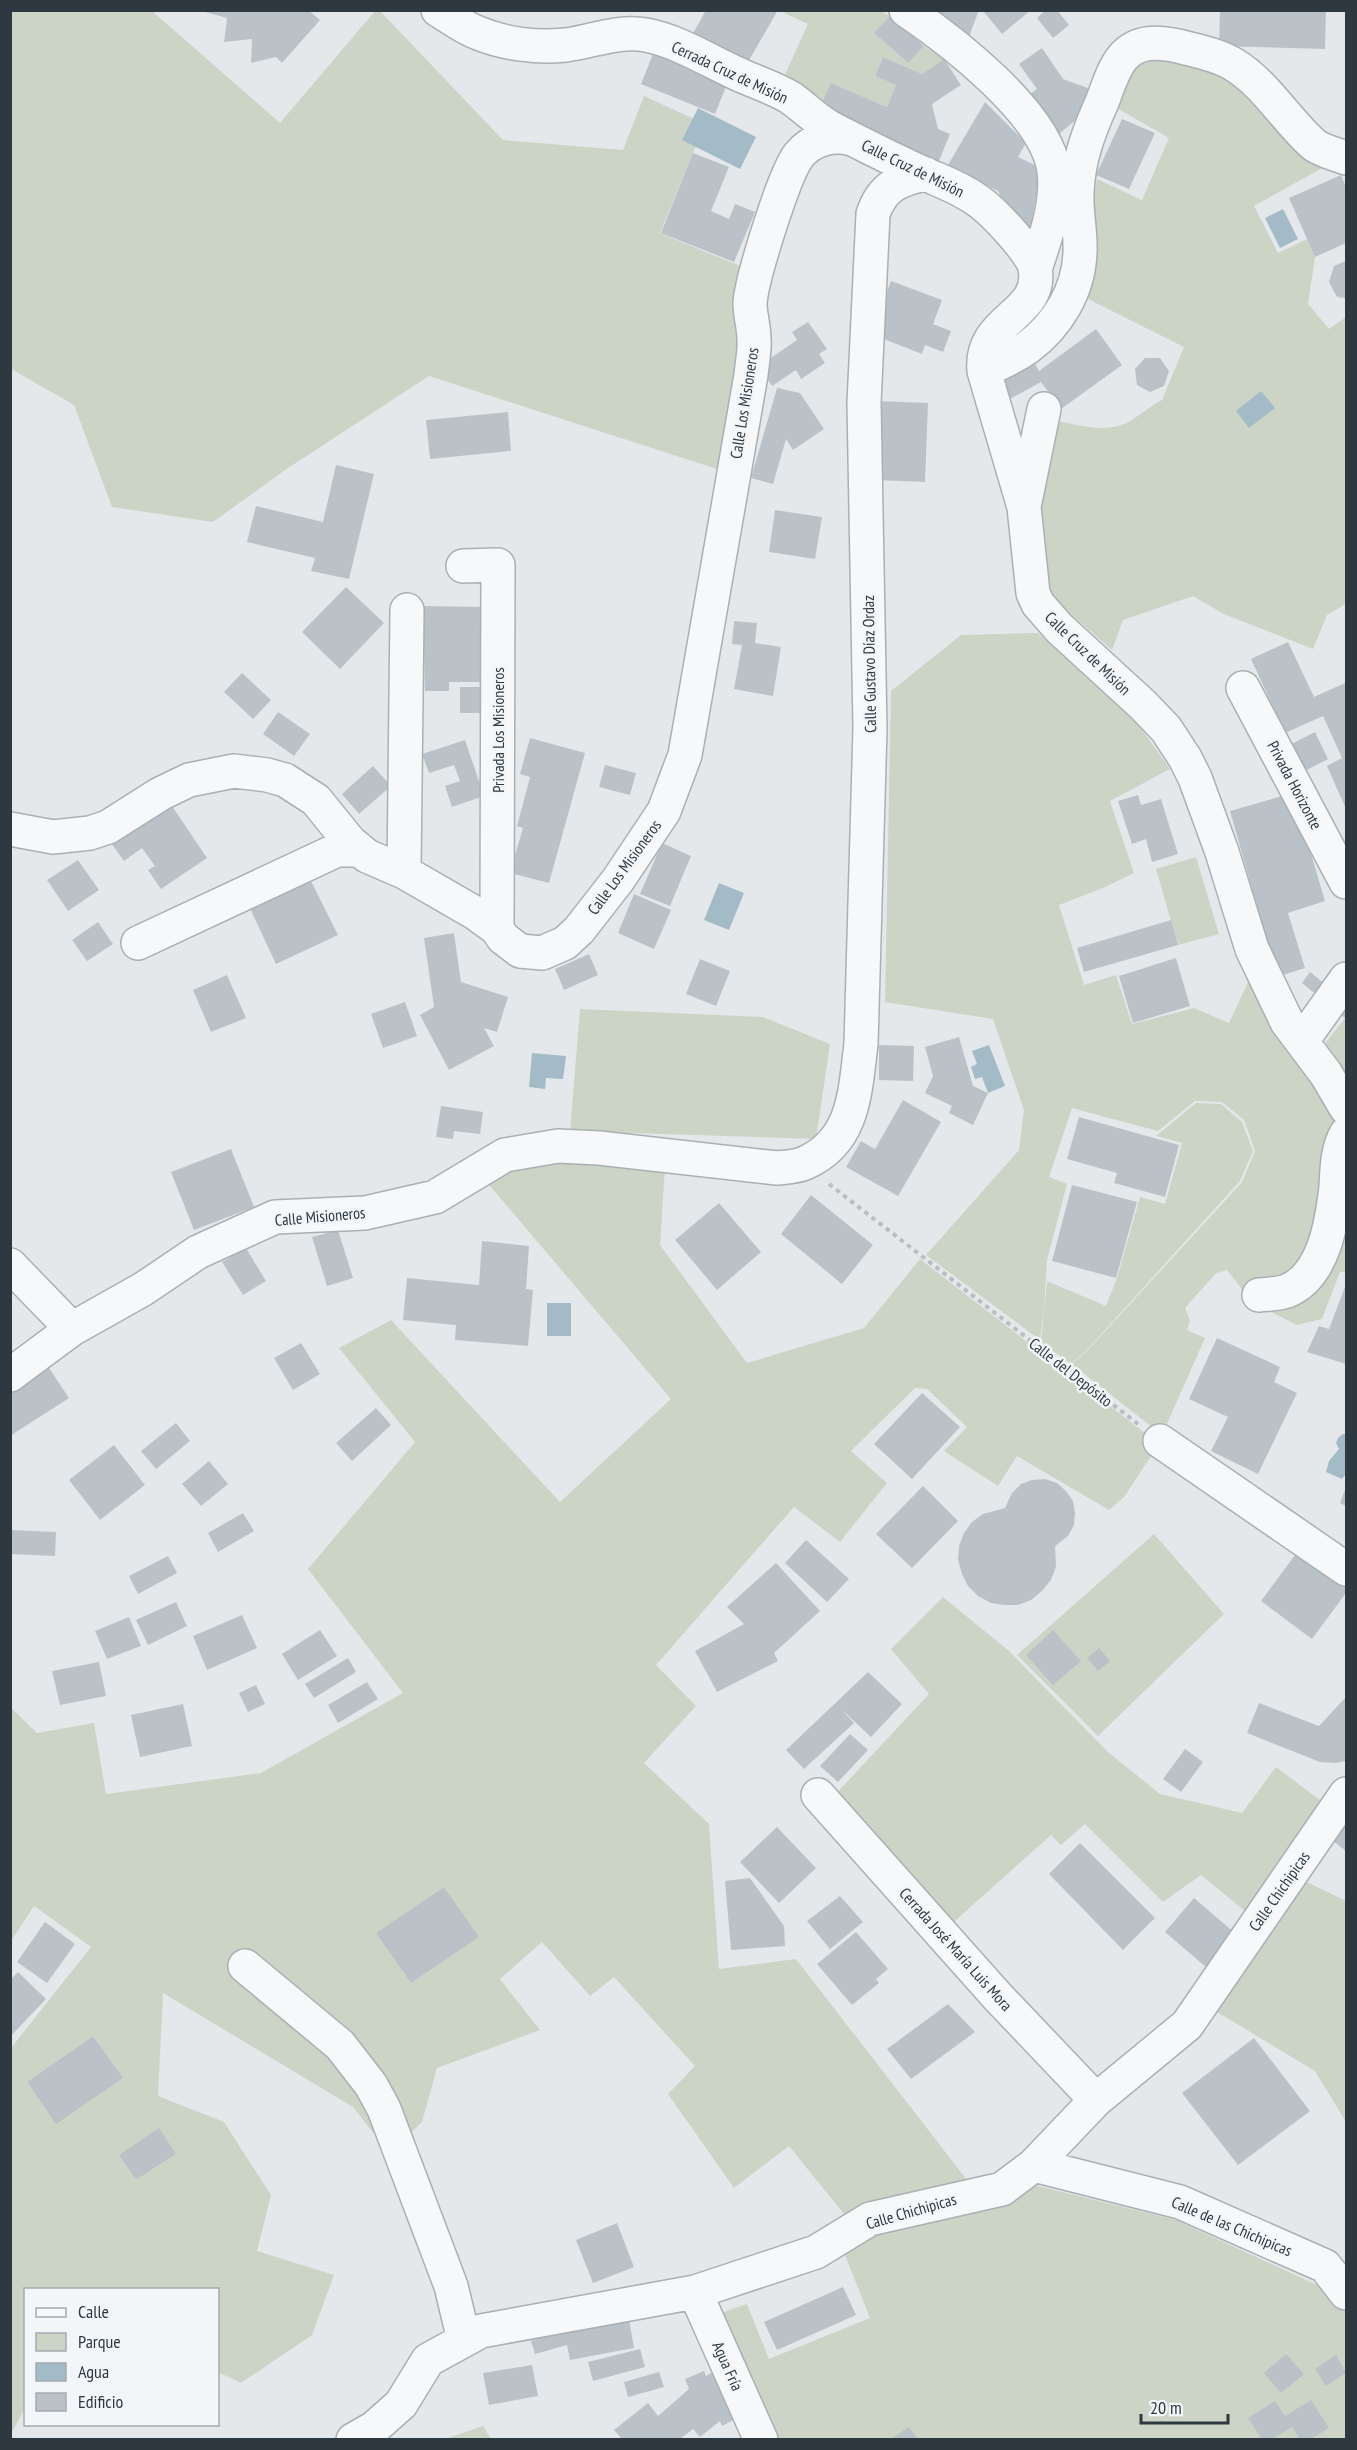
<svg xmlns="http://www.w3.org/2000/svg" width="1357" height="2450" font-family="'PT Sans Narrow',sans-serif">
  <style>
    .green { fill: #ccd4c6; fill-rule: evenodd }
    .water { fill: #a2bbc7 }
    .building { fill: #bbc2c7 }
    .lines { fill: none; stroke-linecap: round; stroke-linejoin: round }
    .minor-casing { stroke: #a9b0b4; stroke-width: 36 }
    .path { stroke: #babec2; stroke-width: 4; stroke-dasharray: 4.5 4.5; stroke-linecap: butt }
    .minor { stroke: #f6f8f9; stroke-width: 33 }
    .labels { text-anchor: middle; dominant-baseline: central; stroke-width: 5; stroke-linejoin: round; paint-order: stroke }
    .street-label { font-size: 16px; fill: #2d3841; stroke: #f3f6f8 }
  </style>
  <rect width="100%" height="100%" fill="#e4e8ea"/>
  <!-- green -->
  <path class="green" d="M11,11H152L280,123L375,11H380L503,140L623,150L644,96L694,119L696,146L660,233L745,268L742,339L720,470L429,376L285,470L213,522L112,507L74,405L11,369Z
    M785,11H880L890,16L874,33L908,63L924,46L944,59L922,74L883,57L875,76L896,85L887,107L831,83L819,109L782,81L808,24L784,13Z
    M1134,55L1211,61L1326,166L1254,206L1278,253L1307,239L1315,257L1308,304L1329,329L1346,317V604L1327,615L1313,649L1224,614L1193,596L1123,620L1112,650L1066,610L1051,592L1039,520L1051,420C1076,424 1107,435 1130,421C1142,414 1150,406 1162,400L1184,347L1086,298L1091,212L1097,179L1142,200L1169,138L1110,104Z
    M1038,633L1127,714L1145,734L1170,769L1110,801L1134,873L1103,888L1059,905L1084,985L1116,975L1132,1024L1194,1008L1229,1023L1250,978L1346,1128V1272H1340L1322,1319L1297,1325L1252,1302L1227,1270L1216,1273L1185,1308L1190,1320L1187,1330L1205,1338L1162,1435L1072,1364L1087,1351L1242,1182L1255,1151L1244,1120L1222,1102L1195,1101L1158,1131L1072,1108L1049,1177L1067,1184L1047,1260L1044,1309L1040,1340L926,1255L1019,1150L1024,1110L993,1019L885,1002L891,691L961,635Z
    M1196,857L1219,934L1178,945L1156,869Z
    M580,1009L763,1017L830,1044L816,1139L570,1131Z
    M1346,1017V1089L1334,1069L1326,1042Z
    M1196,1103L1221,1104L1242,1122L1253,1151L1240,1181L1086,1351L1071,1364L1041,1342L1047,1281L1106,1306L1117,1278L1140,1197L1165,1204L1182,1143L1156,1136Z
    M555,1156L665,1167L660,1245L747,1363L864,1328L920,1259L1159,1444L1124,1497L1109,1510L1017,1456L998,1486L944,1451L967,1427L927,1389L915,1388L851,1451L887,1483L840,1542L794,1507L656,1665L696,1706L644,1763L709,1824L719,1969L796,1959L967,2180L844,2214L789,2146L734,2188L668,2094L695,2066L614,1977L590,1996L542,1942L500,1979L540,2030L437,2068L422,2122L390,2154L353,2107L163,1993L158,2096L224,2122L271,2195L257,2251L334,2275L312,2335L241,2383L218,2372V2290H26L25,2408L11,2434V2048L91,1947L34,1906L11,1941V1708L37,1733L94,1723L106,1794L261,1773L403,1693L308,1569L415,1442L339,1348L391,1320L560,1502L671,1399L485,1180L506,1167ZM444,1887L478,1937L411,1983L377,1933ZM93,2036L122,2077L56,2123L27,2082ZM159,2129L176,2154L136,2180L120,2155Z
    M1154,1534L1224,1614L1098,1736L1017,1655Z
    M943,1597L1009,1651L1108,1752L1160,1794L1242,1813L1276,1767L1325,1804L1286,1872L1346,1901V2122L1315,2071L1212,2009L1267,1929L1201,1875L1163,1902L1085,1824L1061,1845L1051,1835L946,1929L832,1798L929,1694L891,1649Z
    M1030,2184L1176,2220L1330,2291L1346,2311V2439H772L715,2315L747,2304L769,2359L870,2318L843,2250L870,2234Z
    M483,2426L491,2439H445Z"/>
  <!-- water -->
  <path class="water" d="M698,108L756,137L740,169L682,140Z
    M1283,209L1298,239L1280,248L1265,218Z
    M1261,391L1275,408L1249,428L1236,411Z
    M719,883L744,893L729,930L704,920Z
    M989,1045L1005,1086L988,1093L982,1077L975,1079L971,1067L977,1064L972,1051Z
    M532,1053L566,1056L563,1079L546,1078L545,1089L529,1087Z
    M547,1303H571V1336H547Z
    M1343,1434H1346V1474L1342,1479L1326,1472L1329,1461L1339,1449L1336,1443L1338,1438Z"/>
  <!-- building -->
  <path class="building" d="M198,10H308L320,20L282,63L276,57L251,63L252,39L224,42L227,18Z
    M706,10H778L745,67L691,37Z
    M927,10H979L967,42Z
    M986,10H1031L1002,34L984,12Z
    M1046,10H1057L1069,25L1053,38L1037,18Z
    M1220,10H1326L1325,49L1219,46Z
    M890,16L924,46L908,63L874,33Z
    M1042,48L1063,79L1096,91L1077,119L1059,134L1029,95L1037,89L1019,64Z
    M653,54L727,84L715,114L641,84Z
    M883,57L922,74L944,59L961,85L932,104L938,129L950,134L939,161L819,109L831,83L887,107L896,85L875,76Z
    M985,102L1026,143L1018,157L1041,168L1030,231L1022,234L998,191L948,165Z
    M1122,119L1155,133L1129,189L1096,175Z
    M693,153L729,167L711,211L729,219L735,204L755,212L734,262L661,233Z
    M1341,175L1346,187V243L1315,257L1289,198Z
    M1346,261V298L1337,297L1329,282L1334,266Z
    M891,281L942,300L933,324L951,331L943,352L925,345L922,354L871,334Z
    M808,322L827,349L819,354L825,363L801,379L796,370L772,386L759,366L797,340L792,332Z
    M1096,329L1122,365L1061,409L1041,382L1010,399L997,377L1032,358L1039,371Z
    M1145,358H1160L1169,371L1164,386L1150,392L1137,385L1135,369Z
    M777,388L800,393L824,429L793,450L786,439L773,484L751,478Z
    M878,401L928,403L925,482L876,480Z
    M508,412L511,451L430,459L426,420Z
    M336,465L374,474L349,579L311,571L315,558L247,542L256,506L323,522Z
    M775,510L822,517L815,559L769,552Z
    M346,587L384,623L340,669L302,632Z
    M423,606L485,607L486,682H449V691H425Z
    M734,621L757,623L755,643L781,647L773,696L734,689L742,645L732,644Z
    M1288,642L1314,697L1345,683L1346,687V809L1327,766L1342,758L1323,716L1285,733L1251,659Z
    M242,673L271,700L253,719L224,692Z
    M460,687H486V713H460Z
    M278,712L310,734L294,756L263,734Z
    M1315,732L1328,759L1297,775L1283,748Z
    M530,738L585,753L549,883L510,873L523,828L517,826L530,777L520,774Z
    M465,740L484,796L452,807L445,786L460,781L454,765L429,773L422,754Z
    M605,765L636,773L630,795L599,787Z
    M373,766L391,786L359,814L342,794Z
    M1289,794L1312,857L1325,901L1288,913L1305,968L1277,977L1230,811Z
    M1138,795L1141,805L1161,799L1178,854L1152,862L1146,839L1132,844L1118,801Z
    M170,803L207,858L161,889L148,870L155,866L142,848L124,861L111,843Z
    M662,843L691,856L670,906L640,894Z
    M78,860L99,890L68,911L47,880Z
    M308,875L338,935L276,964L248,904Z
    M634,894L671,910L654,949L618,933Z
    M1171,920L1178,945L1084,972L1077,948Z
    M98,922L113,944L87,961L72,940Z
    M454,933L461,982L508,997L497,1032L484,1028L494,1046L449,1070L420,1015L434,1007L424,938Z
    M589,954L598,975L564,990L555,969Z
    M1176,958L1190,1006L1133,1023L1119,976Z
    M700,959L730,971L716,1006L686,994Z
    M1310,972L1346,1001L1345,1018L1302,983Z
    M227,975L246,1018L211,1032L193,990Z
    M405,1002L417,1036L383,1048L371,1014Z
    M959,1037L973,1086L988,1093L973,1125L949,1113L952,1106L925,1093L933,1076L925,1047Z
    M879,1045L914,1046L913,1081L879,1080Z
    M903,1100L941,1122L898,1196L846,1167L861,1141L875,1149Z
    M441,1106L483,1112L480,1134L454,1131L453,1139L436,1137Z
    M1079,1117L1179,1145L1165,1197L1114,1183L1117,1173L1067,1159Z
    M231,1149L254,1207L194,1230L171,1172Z
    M1072,1185L1137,1202L1116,1278L1052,1261Z
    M811,1195L873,1245L842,1284L781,1234Z
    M719,1203L761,1252L717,1290L675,1240Z
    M338,1230L353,1278L327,1286L312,1237Z
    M482,1241L529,1246L526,1289L533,1290L528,1346L455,1340L456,1325L403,1320L407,1278L479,1285Z
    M246,1248L266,1281L243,1295L222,1262Z
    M1346,1284V1364L1307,1352L1319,1326L1329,1329Z
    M1217,1338L1280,1367L1274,1382L1297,1393L1258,1474L1211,1451L1228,1417L1189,1399Z
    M301,1343L320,1374L293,1390L274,1358Z
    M49,1368L69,1398L10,1436V1393Z
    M922,1393L960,1427L912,1479L874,1444Z
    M376,1408L391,1425L352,1461L336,1443Z
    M176,1423L190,1441L156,1469L141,1451Z
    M114,1445L145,1485L100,1520L69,1480Z
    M209,1461L228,1484L201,1506L182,1484Z
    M1045,1479L1057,1483L1066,1491L1073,1501L1075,1513L1074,1525L1068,1536L1055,1546L1056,1567L1051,1580L1042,1591L1031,1600L1018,1605H1004L991,1603L978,1596L968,1586L962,1574L958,1560L959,1546L964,1533L972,1522L983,1514L1005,1508L1012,1493L1021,1484L1032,1480Z
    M923,1486L958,1521L912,1568L876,1534Z
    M1346,1487V1506L1340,1503Z
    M243,1513L254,1531L218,1552L208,1533Z
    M10,1530L56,1532L55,1556L10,1554Z
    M806,1540L849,1579L827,1602L785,1563Z
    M1298,1551L1346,1586V1593L1312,1639L1261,1601Z
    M168,1556L177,1573L138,1594L129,1576Z
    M776,1563L820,1611L774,1653L778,1661L717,1692L695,1651L744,1624L727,1607Z
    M176,1602L187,1626L148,1645L136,1620Z
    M242,1615L257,1648L207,1670L193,1636Z
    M129,1617L141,1646L107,1659L95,1631Z
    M320,1630L337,1656L298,1680L282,1654Z
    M1053,1630L1081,1661L1053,1685L1026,1655Z
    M1099,1648L1110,1661L1098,1671L1087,1658Z
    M348,1658L356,1672L314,1698L305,1684Z
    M99,1662L106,1696L60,1705L52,1671Z
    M868,1672L902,1704L871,1737L841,1709L854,1723L804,1769L786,1750Z
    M367,1682L378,1699L338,1723L328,1705Z
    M256,1685L265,1704L248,1712L239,1693Z
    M1346,1697L1345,1761L1336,1763L1320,1762L1247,1733L1259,1703L1319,1726Z
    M183,1704L192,1746L140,1757L131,1715Z
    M850,1734L868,1750L838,1782L820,1766Z
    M1185,1749L1203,1762L1181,1792L1163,1779Z
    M1346,1823V1851L1333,1841Z
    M777,1827L816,1868L779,1903L740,1862Z
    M1080,1843L1155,1918L1123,1950L1049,1874Z
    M750,1878L784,1926L785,1946L731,1950L725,1881Z
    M444,1887L479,1937L411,1983L376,1933Z
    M840,1896L863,1922L830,1949L807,1921Z
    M1194,1898L1236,1934L1207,1968L1165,1932Z
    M45,1922L75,1944L47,1983L17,1962Z
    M856,1932L888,1969L876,1979L879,1983L852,2005L817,1964Z
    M18,1972L46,1999L10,2037V1980Z
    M948,2004L975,2032L911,2079L887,2049Z
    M93,2036L123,2078L56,2124L27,2082Z
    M1254,2038L1310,2111L1238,2165L1182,2093Z
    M159,2128L176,2154L136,2180L119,2155Z
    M617,2223L634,2267L593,2283L576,2240Z
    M843,2287L856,2315L777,2350L764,2322Z
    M629,2319L634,2348L570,2360L567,2345L535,2354L531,2341L564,2330Z
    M640,2349L645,2367L593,2381L588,2362Z
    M1286,2354L1304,2374L1281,2393L1264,2373Z
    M1336,2355L1346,2373L1326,2386L1315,2369Z
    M532,2365L538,2396L489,2405L483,2373Z
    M717,2370L741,2416L722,2426L720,2421L700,2437L693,2429L680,2439H622L614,2430L648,2403L658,2416L689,2389L685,2379L704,2371L706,2376Z
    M659,2372L664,2387L628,2397L624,2382Z
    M1311,2400L1329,2428L1311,2439H1300L1292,2427L1272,2439H1262L1248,2418L1275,2401L1285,2416Z
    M909,2427L918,2439H891Z"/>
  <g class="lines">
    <defs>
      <path id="minor" d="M438,10C451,18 464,28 478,33C505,44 537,48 566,45C594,41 619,30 646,35C678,41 709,61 738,74C755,82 775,88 791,98C805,108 816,120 831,128C862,144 893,160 925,174C943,182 960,188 977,200C992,210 1032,252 1035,268C1044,316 979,317 984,371L1024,507L1033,593L1038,604L1059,628L1143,705L1166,729L1185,758L1195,778L1222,852L1252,949L1287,1022L1326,1074L1346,1108
        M906,10C952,41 1047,114 1054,171C1058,204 1045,239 1035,269
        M984,371C998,364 1014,357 1027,348C1058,325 1079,290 1080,252C1081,232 1076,213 1077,193C1078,160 1089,131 1102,102C1108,87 1113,69 1123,57C1138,40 1158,42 1178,46C1197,51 1216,54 1233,64C1266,84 1285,119 1313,144C1321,151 1336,154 1346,158
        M1025,502L1044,409
        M463,566L498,565L497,929
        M1243,688L1346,882
        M10,829L53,837L90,833L108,827L160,794L189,780L234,771L267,775L285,780L316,800L350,842L367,856L404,872L475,913L497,929L503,938L520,951L542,953L565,943L579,930L618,880L664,811L685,755L751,375C752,363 755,351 754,339C754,327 750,315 750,303C752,278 784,174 799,155C812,139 833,134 852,139
        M404,872L407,610
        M138,943L337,850H359
        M1302,1041L1346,979
        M10,1265L72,1329
        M1259,1295C1268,1294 1279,1294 1287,1291C1324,1276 1332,1222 1336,1187C1337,1168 1337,1150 1346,1134
        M10,1375L72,1329L143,1289L198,1252L275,1217L365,1213L435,1197L505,1155L558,1146L599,1148L777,1168C786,1167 796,1167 805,1163C855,1141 855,1091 861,1044L870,728L864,403L873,214C882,187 899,179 926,174
        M1160,1441L1346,1569
        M818,1795L997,1996L1096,2100
        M245,1966L340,2045L371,2085L384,2109L451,2286L464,2340
        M1034,2165L1180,2202L1325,2266L1346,2293
        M695,2292L761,2440
        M353,2440L374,2428L401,2404L428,2360L481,2331L695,2292L816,2252L870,2219L1002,2189L1034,2165L1096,2100L1187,2025L1346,1794"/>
    </defs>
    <!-- minor casing -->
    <use href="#minor" class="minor-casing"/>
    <!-- path -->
    <path class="path" d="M829,1184L1138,1424"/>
    <!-- minor -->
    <use href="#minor" class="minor"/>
  </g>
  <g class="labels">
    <!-- street labels -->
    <g class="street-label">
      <text transform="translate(730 72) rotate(25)">Cerrada Cruz de Misión</text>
      <text transform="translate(913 168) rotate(26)">Calle Cruz de Misión</text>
      <text transform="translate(744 403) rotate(-81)">Calle Los Misioneros</text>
      <text transform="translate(1088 653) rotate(44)">Calle Cruz de Misión</text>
      <text transform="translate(869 664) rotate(-91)">Calle Gustavo Díaz Ordaz</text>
      <text transform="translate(498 730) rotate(-90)">Privada Los Misioneros</text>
      <text transform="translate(1295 785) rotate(62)">Privada Horizonte</text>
      <text transform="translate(624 867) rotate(-54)">Calle Los Misioneros</text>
      <text transform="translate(320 1216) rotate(-5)">Calle Misioneros</text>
      <text transform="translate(1071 1372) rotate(38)">Calle del Depósito</text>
      <text transform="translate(1279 1891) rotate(-55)">Calle Chichipicas</text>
      <text transform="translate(956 1949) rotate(48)">Cerrada José María Luis Mora</text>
      <text transform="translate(911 2211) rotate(-16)">Calle Chichipicas</text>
      <text transform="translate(1232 2226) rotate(23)">Calle de las Chichipicas</text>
      <text transform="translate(728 2366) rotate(66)">Agua Fría</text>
    </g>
  </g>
  <!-- border -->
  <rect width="1357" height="2450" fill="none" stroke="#2d3841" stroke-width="24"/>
  <!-- legend -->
  <rect x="24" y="2288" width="195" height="138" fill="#f3f6f8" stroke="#a4aaaf" stroke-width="1.5"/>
  <rect x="36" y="2308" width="30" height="9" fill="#f6f8f9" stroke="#a4aaaf" stroke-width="1.5"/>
  <text x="78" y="2318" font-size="18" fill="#2d3841">Calle</text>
  <rect x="36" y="2333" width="30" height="18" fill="#ccd4c6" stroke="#a4aaaf" stroke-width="1.5"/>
  <text x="78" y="2348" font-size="18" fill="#2d3841">Parque</text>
  <rect x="36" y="2363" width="30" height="18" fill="#a2bbc7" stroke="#a4aaaf" stroke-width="1.5"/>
  <text x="78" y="2378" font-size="18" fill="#2d3841">Agua</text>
  <rect x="36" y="2393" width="30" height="18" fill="#bbc2c7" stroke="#a4aaaf" stroke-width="1.5"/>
  <text x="78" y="2408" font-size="18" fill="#2d3841">Edificio</text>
  <!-- scale -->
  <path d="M1141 2414v9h87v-9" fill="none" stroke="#2d3841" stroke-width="3"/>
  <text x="1150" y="2414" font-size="18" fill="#2d3841" stroke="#f3f6f8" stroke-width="4.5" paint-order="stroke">20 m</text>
</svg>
